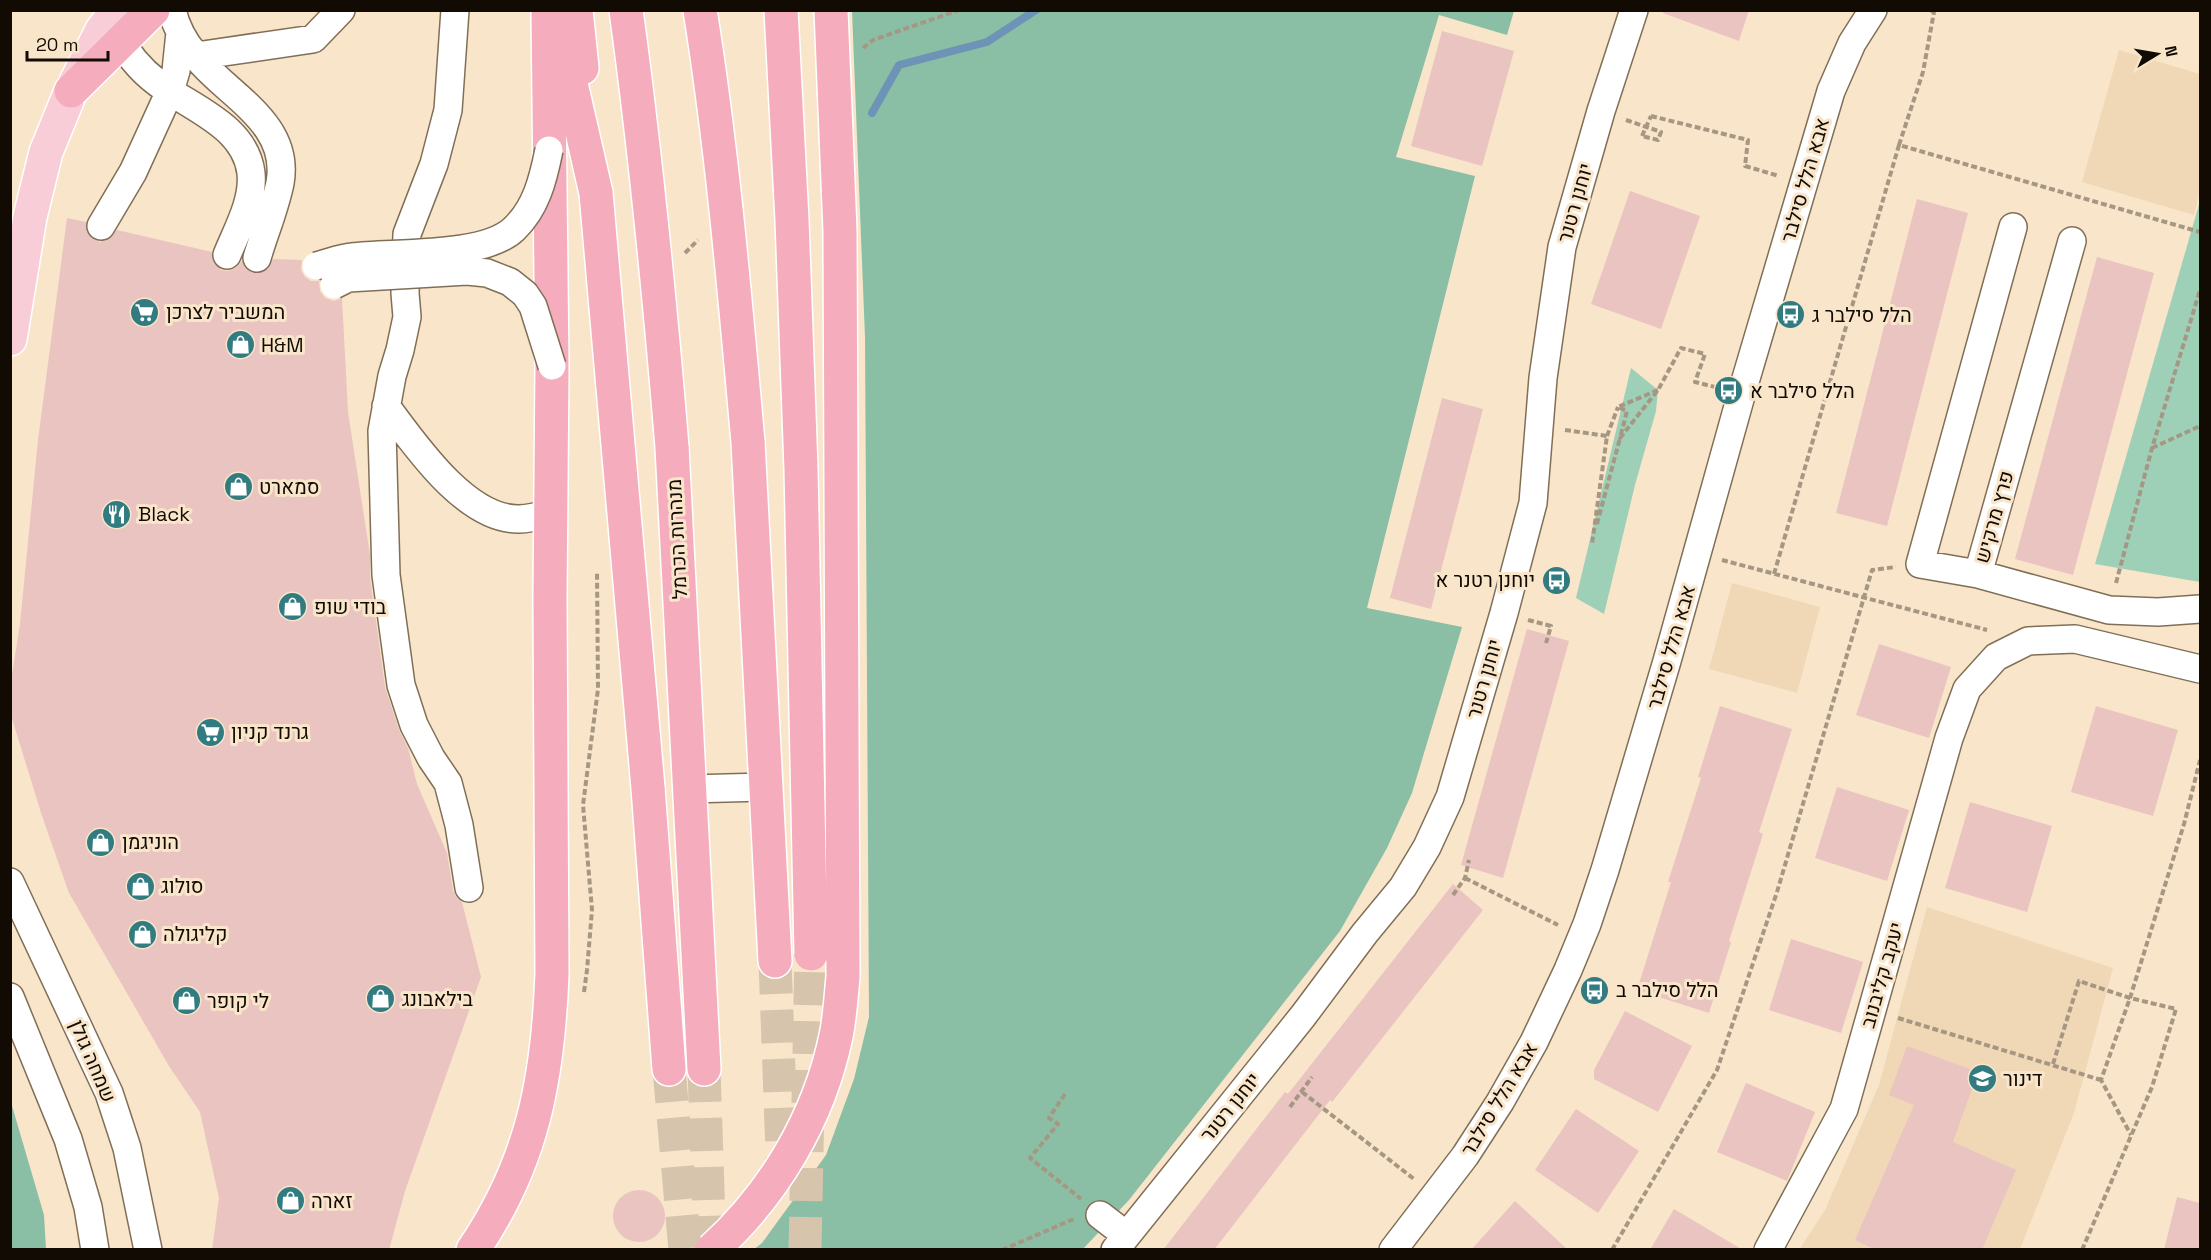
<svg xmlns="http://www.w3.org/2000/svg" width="2211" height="1260" font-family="'Space Grotesk',Heebo,sans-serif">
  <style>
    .built { fill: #f0d8b6 }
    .green { fill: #9ed0b8 }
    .forest { fill: #8abfa6 }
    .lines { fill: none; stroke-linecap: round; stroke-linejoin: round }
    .stream { stroke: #6d94b6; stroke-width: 8 }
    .building { fill: #e9c4c1 }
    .highway-tunnel { stroke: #d6c4ac; stroke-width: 33; stroke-dasharray: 33 16; stroke-linecap: butt }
    .minor-casing { stroke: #806f56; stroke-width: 30 }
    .major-casing { stroke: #fff; stroke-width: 36 }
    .highway-casing { stroke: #fff; stroke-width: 36 }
    .path { stroke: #a69783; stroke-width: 4; stroke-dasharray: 6 3; stroke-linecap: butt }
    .minor { stroke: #fff; stroke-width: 27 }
    .major { stroke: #f9cdd7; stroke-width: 33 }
    .highway { stroke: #f5acbd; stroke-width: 33 }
    .minor-bridge-casing { stroke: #806f56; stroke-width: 30; stroke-linecap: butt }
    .major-bridge-casing { stroke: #fff; stroke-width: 36; stroke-linecap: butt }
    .highway-bridge-casing { stroke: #fff; stroke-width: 36; stroke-linecap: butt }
    .path-bridge { stroke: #a69783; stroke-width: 4; stroke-dasharray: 6 3; stroke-linecap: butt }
    .minor-bridge { stroke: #fff; stroke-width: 27 }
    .major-bridge { stroke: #f9cdd7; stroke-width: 33 }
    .highway-bridge { stroke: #f5acbd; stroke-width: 33 }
    .labels { text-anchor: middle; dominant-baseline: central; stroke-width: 6; stroke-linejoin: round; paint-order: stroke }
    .street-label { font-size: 20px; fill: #110b03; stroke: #f9e5ca }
    .poi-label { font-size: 20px; fill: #110b03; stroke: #f9e5ca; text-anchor: start }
  </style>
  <rect width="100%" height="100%" fill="#f9e5ca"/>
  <!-- built -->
  <path class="built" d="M2119,50L2200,74V191L2194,215L2082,182Z
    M1732,583L1820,607L1797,693L1709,669Z
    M1927,907L2113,968L2074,1113L2020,1249L1799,1250L1825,1210L1879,1085Z"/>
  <!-- green -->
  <path class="green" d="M2200,201V582L2095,564Z
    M1631,368L1658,390L1656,411L1635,485L1604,614L1576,598Z"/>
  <!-- forest -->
  <path class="forest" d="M852,11H1514L1507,35L1439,15L1396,157L1475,176L1367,608L1462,627L1412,793L1387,848L1340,931L1129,1200L1083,1249L753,1250L762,1243L826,1155L854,1079L869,1017L865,337Z
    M10,1099L44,1215L46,1249H11Z"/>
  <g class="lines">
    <!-- stream -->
    <path class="stream" d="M872,113L899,65L987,42L1036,10"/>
  </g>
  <!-- building -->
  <path class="building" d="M1663,10H1749L1739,41L1663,13Z
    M1442,31L1514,51L1482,166L1411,146Z
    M1630,191L1700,216L1661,329L1591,304Z
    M1917,199L1968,213L1887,526L1836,513Z
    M67,218L86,222L88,234L93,239L100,242L109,239L117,230L212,252L214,264L221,270L228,271L236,268L242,261L246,269L253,273H260L268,269L273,259L302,260L301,270L305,277L311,281H319L320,291L325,298L334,301L342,298L348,412L370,555V577L385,687L399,730L408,748L417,784L447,853L453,890L456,897L462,902L481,977L405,1191L389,1250H212L219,1198L200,1112L169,1066L69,893L42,816L10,712V687L20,624L38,440Z
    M2097,257L2154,273L2073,575L2015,559Z
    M1442,398L1483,409L1431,609L1390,598Z
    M1527,629L1569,641L1503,878L1461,865Z
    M1879,644L1951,667L1929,738L1856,715Z
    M1720,706L1792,729L1759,832L1763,834L1729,941L1731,942L1709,1013L1637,990L1671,882H1668L1701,778L1698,777Z
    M2096,706L2178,730L2153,816L2071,792Z
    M1837,787L1909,810L1887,881L1815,858Z
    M1970,802L2052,826L2027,912L1945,888Z
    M1453,884L1483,910L1332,1102L1330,1100L1214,1250H1163L1285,1092L1288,1094Z
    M1791,939L1863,962L1841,1033L1769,1010Z
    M1625,1011L1692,1046L1658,1112L1594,1079V1070Z
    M1907,1046L1978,1072L1953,1142L2016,1170L1982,1250H1876L1855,1240L1914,1105L1889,1095Z
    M1746,1083L1815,1112L1787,1181L1717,1152Z
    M1576,1109L1639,1151L1598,1213L1535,1170Z
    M613 1216a26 26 0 1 1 52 0a26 26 0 1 1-52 0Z
    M2177,1197L2200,1203V1250H2164Z
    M1515,1201L1568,1250H1471Z
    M1674,1209L1743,1250H1650Z"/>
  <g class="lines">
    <!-- highway-tunnel -->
    <path class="highway-tunnel" d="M775,961L783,1179
      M669,1069L685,1250
      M704,1069L710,1250
      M805,1250L811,954"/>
    <defs>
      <path id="minor" d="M172,10C176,27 184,42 195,55C226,95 291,122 280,183C275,208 264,234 257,258
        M455,10L448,110L434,164L407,234L405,293L407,317L400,350L392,376L382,431L386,575L401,685L414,725L431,758L448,783L459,825L469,888
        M113,24C115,33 119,40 125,48C136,65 153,81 171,92C202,112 246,131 251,173C254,201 237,230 227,255
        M196,56L313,39L341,10
        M101,226L133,172L170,91L176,71L180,32
        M2072,241L1978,574L2109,610L2158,612L2200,609
        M386,406C415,445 466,520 519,519C530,519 540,516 550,513
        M1978,574L1920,564L2013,227
        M689,789L766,787
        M10,882L109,1093L127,1148L148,1250
        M10,997L68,1139L88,1207L95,1250
        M1100,1215L1126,1235
        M1115,1250L1303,1016L1365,933L1403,887L1427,847L1450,797L1504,613L1533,503L1543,378L1562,247L1601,111L1634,10
        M1393,1250L1465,1156L1500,1102L1534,1042L1568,970L1587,924L1605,870L1667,661L1742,392L1831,91L1852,43L1873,10
        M1768,1250L1844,1109L1949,738L1967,689L1996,657L2028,641L2075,639L2200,669"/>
      <path id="major" d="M10,339L30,217L46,152L71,91"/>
      <path id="highway" d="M576,10L582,68
        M561,40L596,193
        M748,442L775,961
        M672,447L704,1069
        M648,788L669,1069
        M473,1250C533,1162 548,1078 552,974L550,598L552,366L548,10"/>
    </defs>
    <!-- minor casing -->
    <use href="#minor" class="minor-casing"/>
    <!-- major casing -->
    <use href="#major" class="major-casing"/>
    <!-- highway casing -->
    <use href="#highway" class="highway-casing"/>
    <!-- path -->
    <path class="path" d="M863,48L873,40L959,10
      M1651,116L1748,140L1745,166L1779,176
      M1626,120L1661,132L1658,140L1642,136
      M1899,145L1923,72L1934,12L1930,10
      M685,253L698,240
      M1658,390L1618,407L1627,411L1620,438L1658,390L1681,348L1705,354L1695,382L1715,387
      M1565,430L1607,436L1592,544
      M1607,436L1618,407
      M2152,448L2200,426
      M1597,524L1620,438
      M1722,560L1987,630
      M1774,574L1899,145L2200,232
      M2116,583L2152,448L2200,290
      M1528,620L1551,626L1546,643
      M1465,878L1558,925
      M1453,895L1465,878L1469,860
      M584,992L587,970L592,910L583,805L598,689L597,572
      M1898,1018L2101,1080
      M2053,1064L2079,981L2130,998L2101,1080L2131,1135
      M1302,1092L1414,1179
      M1065,1094L1049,1118L1058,1124L1030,1158L1081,1199
      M1290,1107L1312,1077
      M1002,1250L1076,1218
      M1612,1250L1717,1070L1777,892L1872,570L1896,567
      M2082,1250L2152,1087L2176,1009L2130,998L2184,824L2200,760"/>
    <!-- minor -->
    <use href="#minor" class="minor"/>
    <!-- major -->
    <use href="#major" class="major"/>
    <!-- highway -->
    <use href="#highway" class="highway"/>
    <defs>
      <path id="minor-bridge" d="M316,266C328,263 340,258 352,257C393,252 484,258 514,229C536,208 543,180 549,150
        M334,285L348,278L467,271L487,273L510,282L525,294L533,306L552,366"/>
      <path id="major-bridge" d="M75,84L102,30L118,10"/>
      <path id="highway-bridge" d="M626,10C646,156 660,301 672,447
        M700,10C723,154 735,298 748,442
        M781,10L792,220L801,469L811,954
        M71,91L153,10
        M596,193L648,788
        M712,1250C774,1194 819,1118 836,1036C840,1017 841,996 843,977L840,231L831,10"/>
    </defs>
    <!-- minor-bridge casing -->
    <use href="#minor-bridge" class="minor-bridge-casing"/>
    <!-- major-bridge casing -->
    <use href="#major-bridge" class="major-bridge-casing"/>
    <!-- highway-bridge casing -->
    <use href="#highway-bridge" class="highway-bridge-casing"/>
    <!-- path-bridge -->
    <path class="path-bridge" d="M1642,136L1651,116"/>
    <!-- minor-bridge -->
    <use href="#minor-bridge" class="minor-bridge"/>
    <!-- major-bridge -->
    <use href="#major-bridge" class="major-bridge"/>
    <!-- highway-bridge -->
    <use href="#highway-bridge" class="highway-bridge"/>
  </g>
  <!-- icons -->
  <defs>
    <symbol id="supermarket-disc" viewBox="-11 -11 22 22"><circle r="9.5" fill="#327b80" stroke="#f9e5ca"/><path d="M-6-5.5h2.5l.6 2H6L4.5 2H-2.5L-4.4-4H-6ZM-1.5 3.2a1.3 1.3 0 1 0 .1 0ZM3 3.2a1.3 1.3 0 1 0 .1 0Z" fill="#fff"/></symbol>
    <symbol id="bus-disc" viewBox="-11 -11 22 22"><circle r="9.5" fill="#327b80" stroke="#f9e5ca"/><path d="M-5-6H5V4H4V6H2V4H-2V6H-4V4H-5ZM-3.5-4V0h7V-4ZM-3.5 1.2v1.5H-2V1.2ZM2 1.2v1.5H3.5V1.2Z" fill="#fff"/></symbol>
    <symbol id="shop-disc" viewBox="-11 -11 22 22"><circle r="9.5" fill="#327b80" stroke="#f9e5ca"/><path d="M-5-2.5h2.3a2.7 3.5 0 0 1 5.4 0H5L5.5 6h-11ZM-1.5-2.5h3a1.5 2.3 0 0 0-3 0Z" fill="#fff"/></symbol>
    <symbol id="restaurant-disc" viewBox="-11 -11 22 22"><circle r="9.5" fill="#327b80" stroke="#f9e5ca"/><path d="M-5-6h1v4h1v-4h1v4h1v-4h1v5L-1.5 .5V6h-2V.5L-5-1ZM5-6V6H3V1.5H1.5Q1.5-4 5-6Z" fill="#fff"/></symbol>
    <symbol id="school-disc" viewBox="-11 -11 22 22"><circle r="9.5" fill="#327b80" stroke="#f9e5ca"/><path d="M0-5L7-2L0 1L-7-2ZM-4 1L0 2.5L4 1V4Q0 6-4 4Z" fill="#fff"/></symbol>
  </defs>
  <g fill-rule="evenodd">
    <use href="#supermarket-disc" x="128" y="296" width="33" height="33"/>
    <use href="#bus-disc" x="1774" y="298" width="33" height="33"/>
    <use href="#shop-disc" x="224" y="328" width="33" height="33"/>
    <use href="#bus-disc" x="1712" y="374" width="33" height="33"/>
    <use href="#shop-disc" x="222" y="470" width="33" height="33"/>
    <use href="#restaurant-disc" x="100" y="498" width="33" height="33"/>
    <use href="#bus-disc" x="1540" y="564" width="33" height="33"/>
    <use href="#shop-disc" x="276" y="590" width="33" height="33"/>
    <use href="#supermarket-disc" x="194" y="716" width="33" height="33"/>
    <use href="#shop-disc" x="84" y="826" width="33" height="33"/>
    <use href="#shop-disc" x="124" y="870" width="33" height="33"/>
    <use href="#shop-disc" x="126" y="918" width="33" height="33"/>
    <use href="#bus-disc" x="1578" y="974" width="33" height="33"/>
    <use href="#shop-disc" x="364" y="982" width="33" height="33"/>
    <use href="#shop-disc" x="170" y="984" width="33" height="33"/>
    <use href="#school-disc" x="1966" y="1062" width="33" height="33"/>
    <use href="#shop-disc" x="274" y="1184" width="33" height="33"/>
  </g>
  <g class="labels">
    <!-- street labels -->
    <g class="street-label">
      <text transform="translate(1805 180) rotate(-74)">אבא הלל סילבר</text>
      <text transform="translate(1575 203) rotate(-74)">יוחנן רטנר</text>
      <text transform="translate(1994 517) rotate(-74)">פרץ מרקיש</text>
      <text transform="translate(677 539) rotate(-93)">מנהרות הכרמל</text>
      <text transform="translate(1671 647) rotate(-74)">אבא הלל סילבר</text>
      <text transform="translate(1484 679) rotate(-74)">יוחנן רטנר</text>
      <text transform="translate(1882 975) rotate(-74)">יעקב קליבנוב</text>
      <text transform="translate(93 1061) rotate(67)">שמחה גולן</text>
      <text transform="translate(1499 1099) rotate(-59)">אבא הלל סילבר</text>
      <text transform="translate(1230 1107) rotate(-51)">יוחנן רטנר</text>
    </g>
    <!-- poi labels -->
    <g class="poi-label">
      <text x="166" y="312">המשביר לצרכן</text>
      <text x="1812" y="315">הלל סילבר ג</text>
      <text x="261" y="345">H&amp;M</text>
      <text x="1750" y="391">הלל סילבר א</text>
      <text x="259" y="487">סמארט</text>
      <text x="138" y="514">Black</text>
      <text x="1535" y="580" text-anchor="end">יוחנן רטנר א</text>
      <text x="314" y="607">בודי שופ</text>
      <text x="231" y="732">גרנד קניון</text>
      <text x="122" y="842">הוניגמן</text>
      <text x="161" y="886">סולוג</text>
      <text x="163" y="934">קליגולה</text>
      <text x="1616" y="990">הלל סילבר ב</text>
      <text x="402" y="999">בילאבונג</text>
      <text x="207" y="1001">לי קופר</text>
      <text x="2003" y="1079">דינור</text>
      <text x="311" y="1201">זארה</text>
    </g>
  </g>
  <!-- border -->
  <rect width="2211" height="1260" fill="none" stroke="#110b03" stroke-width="24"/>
  <!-- north arrow -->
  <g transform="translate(2157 54) rotate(79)" stroke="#f9e5ca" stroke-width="4.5" paint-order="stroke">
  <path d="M0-4.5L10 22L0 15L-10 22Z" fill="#110b03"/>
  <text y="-9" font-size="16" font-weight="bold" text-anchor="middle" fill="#110b03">N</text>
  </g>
  <!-- scale -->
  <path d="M27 51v9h81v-9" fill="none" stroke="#110b03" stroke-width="3"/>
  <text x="36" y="51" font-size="18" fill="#110b03" stroke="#f9e5ca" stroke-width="4.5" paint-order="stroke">20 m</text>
</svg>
